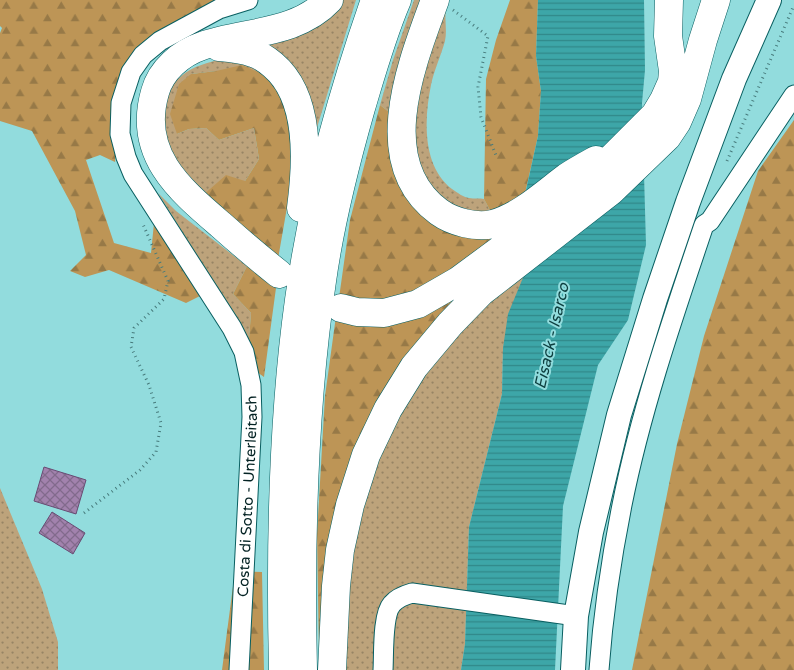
<svg xmlns="http://www.w3.org/2000/svg" width="794" height="670" font-family="'Varela Round',sans-serif">
  <style>
    .grass { fill: url(#grass-dots) }
    .forest { fill: url(#forest-firs) }
    .water { fill: url(#water-rules) }
    .building { fill: url(#building-cross-hatch); stroke: #684b73 }
    .lines { fill: none; stroke-linecap: round; stroke-linejoin: round }
    .minor-casing { stroke: #095f61; stroke-width: 21 }
    .major-casing { stroke: #095f61; stroke-width: 26 }
    .highway-casing { stroke: #095f61; stroke-width: 29 }
    .path { stroke: #477b7c; stroke-width: 3; stroke-dasharray: 1 4; stroke-linecap: butt }
    .minor { stroke: #fff; stroke-width: 19 }
    .major { stroke: #fff; stroke-width: 24 }
    .highway { stroke: #fff; stroke-width: 28 }
    .labels { text-anchor: middle; dominant-baseline: central; stroke-width: 4; stroke-linejoin: round; paint-order: stroke }
    .street-label { font-size: 15px; fill: #032223; stroke: #92dcdd }
    .water-label { font-size: 16px; font-style: italic; fill: #0d3e3f; stroke: #92dcdd }
  </style>
  <defs>
    <pattern id="grass-dots" width="8" height="8" patternUnits="userSpaceOnUse" patternTransform="scale(1.25)"><rect width="8" height="8" fill="#bda37b"/><path d="M2 2h.1M6 6h.1" fill="none" stroke="#978464" stroke-width="1.8" stroke-linecap="round"/></pattern>
    <pattern id="forest-firs" width="22" height="20" patternUnits="userSpaceOnUse" patternTransform="scale(1.25)"><rect width="22" height="20" fill="#bd9556"/><path d="M5 1l3.5 6h-7zM16 11l3.5 6h-7z" fill="#977947"/></pattern>
    <pattern id="water-rules" width="6" height="5" patternUnits="userSpaceOnUse" patternTransform="scale(1.25)"><rect width="6" height="5" fill="#3da6a8"/><path d="M0 2.5h6" fill="none" stroke="#318788"/></pattern>
    <pattern id="building-cross-hatch" width="8" height="8" patternUnits="userSpaceOnUse" patternTransform="scale(1.25)"><rect width="8" height="8" fill="#a282ad"/><path d="M0 0l8 8M0 8l8-8" fill="none" stroke="#826a8c"/></pattern>
  </defs>
  <rect width="100%" height="100%" fill="#92dcdd"/>
  <!-- grass -->
  <path class="grass" d="M342,0H356L312,144L262,48Z
    M414,0H425L393,115L380,105L393,60Z
    M444,0H449C442,14 448,27 445,41C441,56 434,70 431,85C424,119 422,166 452,189C458,193 463,197 469,198C474,199 480,198 484,199L493,216L445,206L414,163L416,82Z
    M220,60L252,65L269,77L216,71L191,74L177,134L189,129L206,128L219,140L254,128L259,159L245,181L202,196C193,184 180,173 173,160C169,155 168,145 167,138C156,94 175,68 220,60Z
    M158,193L176,211L247,266L233,294L251,313L249,339Z
    M527,268L503,348L502,394L469,527L465,644L461,670H341L346,587L362,495L399,412L453,334Z
    M0,488L42,589L58,642V670H0Z"/>
  <!-- forest -->
  <path class="forest" d="M0,0H222L210,3L148,39L124,70L115,162L100,155L86,160L114,243L151,253L154,223L202,295L186,303L109,270L85,277L70,271L86,255L75,211L32,131L0,121V33L2,28L0,26Z
    M510,0H538L536,56L541,91L538,136L524,198L493,216L484,199L486,79L496,40Z
    M242,65L269,77L288,110L294,150L289,196L278,259L202,196L226,175L245,181L259,159L254,128L219,140L206,128L189,129L177,134L170,114L179,84L191,74L216,71Z
    M380,105L393,115L408,191L504,230L442,279L395,300L339,298L350,220Z
    M794,120V670H632L677,444L704,336L758,171Z
    M247,266L276,288L264,377L257,372L249,339L251,313L233,294Z
    M480,278L391,387L319,656L317,534L325,396L336,316Z
    M235,571L262,572L264,670H222Z"/>
  <!-- water -->
  <path class="water" d="M538,0H644L645,70L642,103L646,245L628,320L598,365L563,506L555,670H461L465,644L469,527L502,394L503,348L508,314L527,268L524,199L538,136L541,91L536,56Z"/>
  <!-- building -->
  <path class="building" d="M44,467L86,480L76,514L34,501Z
    M52,512L85,533L73,554L39,533Z"/>
  <g class="lines">
    <defs>
      <g id="minor">
        <path id="s1" d="M239,670L252,417L251,385L244,352L232,328L133,174L126,157L120,134L121,103L131,72L143,55L160,41L219,9L248,0"/>
        <path d="M383,670C384,655 382,615 392,604C397,598 405,595 412,593L576,616"/>
        <path d="M599,670C603,615 611,560 622,505C641,410 673,317 704,225L710,221L794,95"/>
      </g>
      <path id="major" d="M573,670L576,616L591,532L619,415L655,299L688,202L734,79L769,0"/>
      <path id="highway" d="M435,0C412,63 371,162 439,212C453,222 476,228 493,224C521,216 544,194 567,177C576,171 587,165 596,160
        M219,47C230,48 242,49 253,53C260,55 267,60 273,65C311,97 307,163 301,208
        M279,274C259,258 240,242 221,225C179,189 137,154 155,92C161,70 181,53 202,46C244,31 296,35 329,0
        M341,308L357,312L384,313L418,304L458,281L576,194L655,115L664,100L672,82L673,71L668,36L669,0
        M283,670C280,547 282,422 299,300C313,198 341,97 375,0
        M303,670C300,540 303,410 322,281C330,223 345,164 361,108C372,71 382,35 397,0
        M332,670L336,586L340,550L350,505L366,455L388,409L414,367L450,324L481,292L611,191L667,137L677,122L687,99L703,40L716,0"/>
    </defs>
    <!-- minor casing -->
    <use href="#minor" class="minor-casing"/>
    <!-- major casing -->
    <use href="#major" class="major-casing"/>
    <!-- highway casing -->
    <use href="#highway" class="highway-casing"/>
    <!-- path -->
    <path class="path" d="M453,10L488,36L478,87L481,117L497,158
      M727,161L794,5
      M84,513L140,470L156,452L161,423L149,385L131,347L134,328L164,299L168,281L142,222"/>
    <!-- minor -->
    <use href="#minor" class="minor"/>
    <!-- major -->
    <use href="#major" class="major"/>
    <!-- highway -->
    <use href="#highway" class="highway"/>
  </g>
  <g class="labels">
    <!-- street labels -->
    <g class="street-label">
      <text stroke="none"><textPath href="#s1" startOffset="174">Costa di Sotto - Unterleitach</textPath></text>
    </g>
    <!-- water labels -->
    <g class="water-label">
      <text transform="translate(552 336) rotate(-77)">Eisack - Isarco</text>
    </g>
  </g>
</svg>
